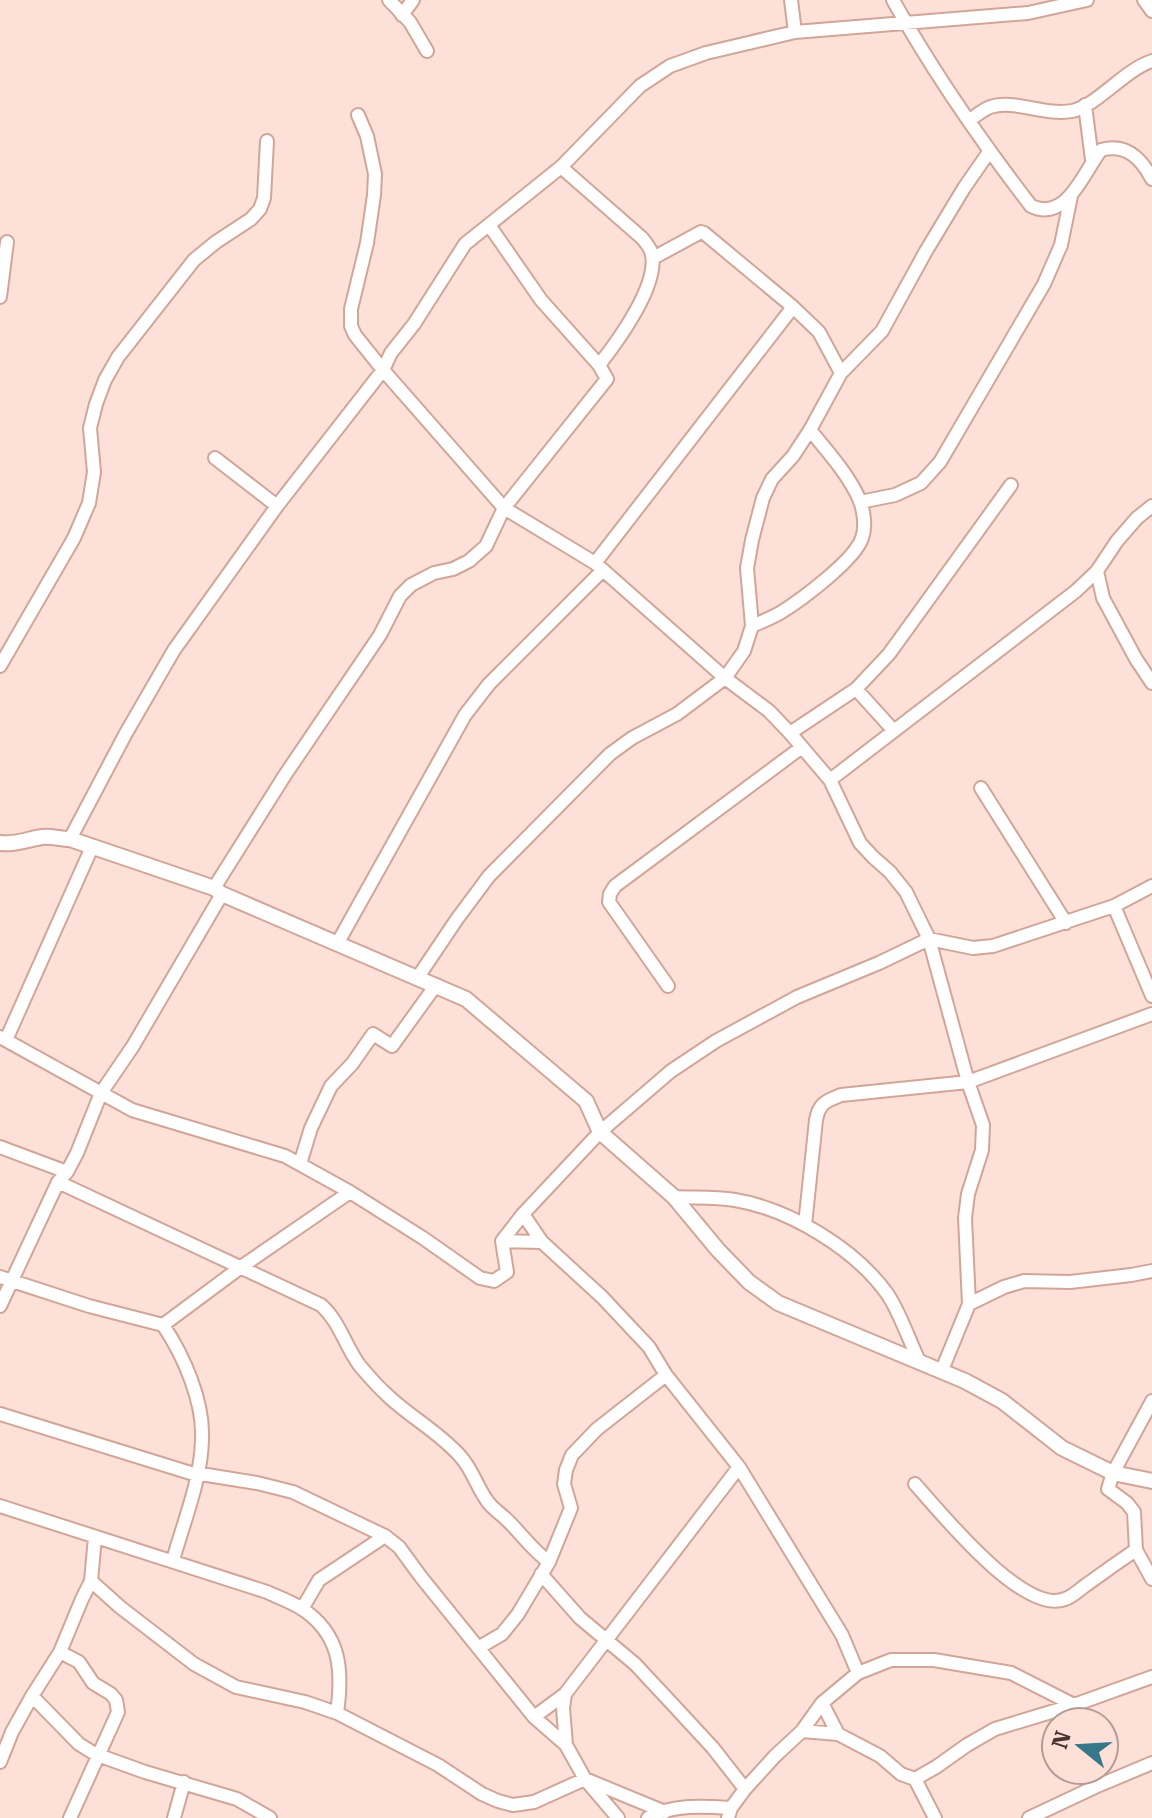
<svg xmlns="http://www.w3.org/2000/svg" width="1152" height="1818" font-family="'Roboto Serif',serif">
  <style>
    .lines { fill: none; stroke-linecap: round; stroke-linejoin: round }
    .minor-casing { stroke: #d1a598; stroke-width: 16 }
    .tertiary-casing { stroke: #d1a598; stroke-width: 18 }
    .minor { stroke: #fff; stroke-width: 12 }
    .tertiary { stroke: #fff; stroke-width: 14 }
  </style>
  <rect width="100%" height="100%" fill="#fde1d8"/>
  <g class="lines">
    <defs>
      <path id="minor" d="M389,0L410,22L427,51
        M791,0L795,32
        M893,0C933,72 981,141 1031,206C1067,223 1084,171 1101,150C1126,143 1141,158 1152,179
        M1144,0L1152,11
        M402,15L413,0
        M1085,105L1092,160
        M358,115L367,136L375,174L374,195L367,243L351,309V326L355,335L383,370L504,508L595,563L725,678L769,711L790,733L830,780L860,843L873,857L890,872L906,892L929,939L968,1082L983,1125L982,1150L968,1194L965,1218L969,1304L942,1370
        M969,121C975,116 983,110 990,107C1014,99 1045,116 1072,111C1097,106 1124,70 1152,61
        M561,167L642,238C646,243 651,248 652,255C658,286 618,341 599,365
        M653,258L701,232L704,233L793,307L819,332L841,373
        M0,297L7,242
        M215,458L277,506
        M860,502L895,495L921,483L940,462L1044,284L1061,245L1071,196
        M595,563L793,307
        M1097,571L1103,598L1136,659L1152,683
        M752,626C761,622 771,618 780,613C801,600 855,560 862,538C866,527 864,512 860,501C849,475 828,452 810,430
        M0,666L74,538L89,503L94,472L90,428L96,404L105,380L118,357L194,260L216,242L251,219L260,209L264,198L267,141
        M856,689L894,731
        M790,733L856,689L889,654L1011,485
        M830,780L1076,591L1097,571L1117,541L1137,518L1152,506
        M981,788L1066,923
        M70,839L126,733L174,650L277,506L383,370L391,353L414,324L465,244L561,167L640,86L670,66L706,53L795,32L1028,13L1087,0
        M214,888L285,775L380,635L400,596L411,585L434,573L453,569L469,561L486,546L504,508L607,379L599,365L541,300L489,225
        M1114,906L1152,996
        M337,944L465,715L489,684L603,570
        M418,977L457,919L489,876L610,754L632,738L677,714L725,678L744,651L752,626L747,568L752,540L763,498L772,479L793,456L810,430L841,373L882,331L926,251L964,188L989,152
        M668,986L609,902L610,894L615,886L802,747
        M0,1037L132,1110L285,1156L350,1192L423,1238L480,1278L494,1281L507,1272L502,1241L523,1214L600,1132L671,1071L716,1041L797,997L879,963L929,939L973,948L993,946L1114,906L1152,886
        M6,1040L92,847
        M0,1147L67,1172
        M300,1164L311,1128L331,1086L352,1064L373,1034L392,1046L436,985
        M58,1182L321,1305C340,1322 345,1346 360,1366C368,1375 376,1385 385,1393C408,1416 438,1431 460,1456C473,1470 477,1488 488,1502C493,1509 500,1513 506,1519C521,1533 532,1550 549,1562
        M674,1197C694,1198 715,1197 735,1200C789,1209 856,1249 888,1295C899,1311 910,1342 919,1361
        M523,1214L542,1242L602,1297L649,1347L666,1375L739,1467L842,1635L858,1673
        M805,1225L816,1120C819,1103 826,1101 841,1095L968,1082L1152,1014
        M502,1241L542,1242
        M0,1277L89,1306L163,1325C184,1356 204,1402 202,1440C201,1480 184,1521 173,1560
        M969,1304L1004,1287L1024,1281L1070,1282L1131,1275L1152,1271
        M0,1306L58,1182L67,1172L77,1153L101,1093L133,1046L222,894
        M163,1325L241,1267L350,1192
        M1152,1401L1113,1473L1108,1489L1127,1503L1134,1512L1136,1550L1152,1579
        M0,1414L197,1475H207L257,1483L293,1492L385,1536L399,1547L421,1577L534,1717L566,1745L585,1779L618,1818
        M915,1484C941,1513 1024,1616 1065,1599C1072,1597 1080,1589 1086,1585C1103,1573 1119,1561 1136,1550
        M0,1506L267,1592C278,1597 291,1602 301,1608C341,1634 343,1670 337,1713
        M541,1574L580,1618L635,1664L677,1709L713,1748L745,1789
        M91,1581L120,1607L194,1664L236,1687L305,1702L337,1713L438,1765L482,1794L498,1801L513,1805L534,1802L585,1779L665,1812
        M302,1609L319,1580L385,1536
        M478,1648L502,1634L518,1614L549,1562L571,1508L564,1484L566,1470L572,1455L597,1429L666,1375
        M60,1652L79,1662L93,1683L111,1694L116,1700L118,1712L70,1818
        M565,1694L739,1467
        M32,1696L79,1744L95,1754L145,1772L237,1799L270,1818
        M822,1703L838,1734
        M534,1717L565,1694L563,1708L566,1745
        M802,1731L838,1734L880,1756L901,1774L915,1779L935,1818
        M0,1762L12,1732L32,1696L60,1652L82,1599L91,1581L95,1537
        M915,1779L936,1767L967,1745L995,1729L1074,1705
        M174,1818L184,1782
        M648,1818C672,1804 704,1806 731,1808
        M728,1818L731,1808L745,1789L775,1756L802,1731L822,1703L858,1673L891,1660H934L1011,1673L1074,1705L1152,1677
        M1029,1818L1095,1787L1152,1763"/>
      <path id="tertiary" d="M0,843C15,845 28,839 42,837C52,836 60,839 70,839L214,888L222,894L466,999L586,1101L600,1132L674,1197L718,1250L749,1282L778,1303L965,1381L1002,1401L1062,1448L1113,1473L1152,1481"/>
    </defs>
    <!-- minor casing -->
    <use href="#minor" class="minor-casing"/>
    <!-- tertiary casing -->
    <use href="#tertiary" class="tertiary-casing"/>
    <!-- minor -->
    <use href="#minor" class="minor"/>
    <!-- tertiary -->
    <use href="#tertiary" class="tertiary"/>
  </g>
  <!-- north arrow -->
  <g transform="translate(1080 1746) rotate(288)"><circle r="38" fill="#fde1d8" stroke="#b49c94" stroke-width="2"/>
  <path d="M0-6L14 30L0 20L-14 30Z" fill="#36788a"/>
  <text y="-12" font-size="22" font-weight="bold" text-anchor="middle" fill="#47352f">N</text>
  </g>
</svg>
